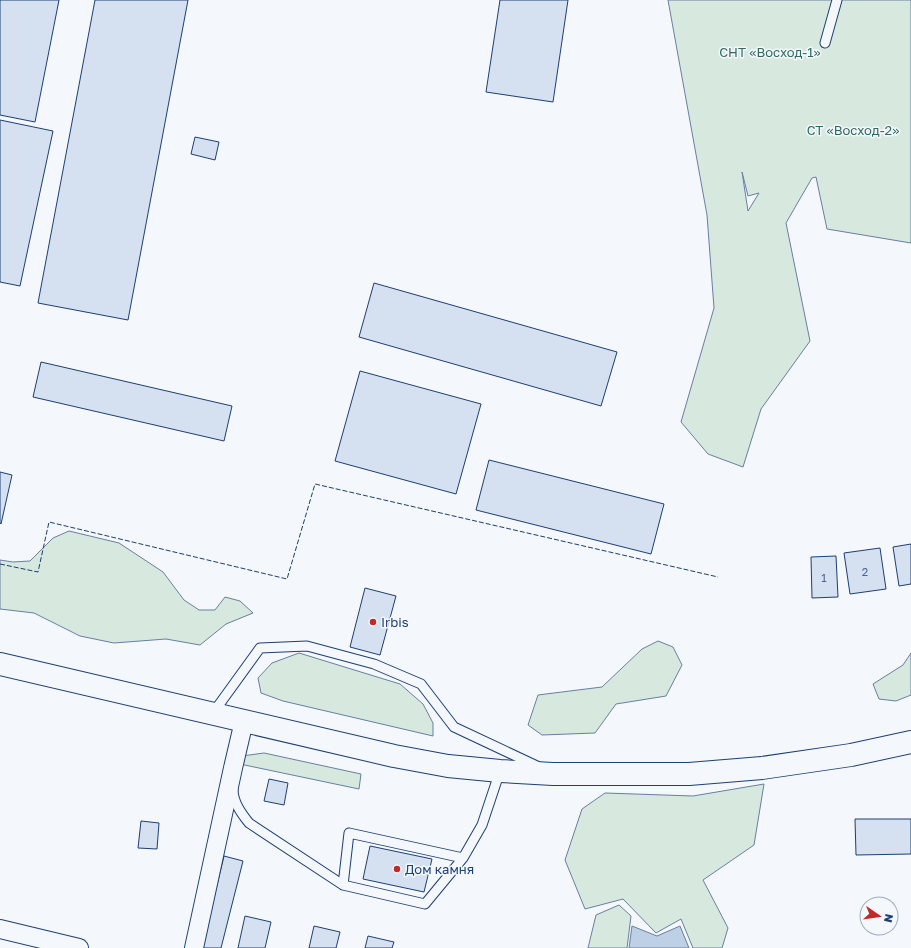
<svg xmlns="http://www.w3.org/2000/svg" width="911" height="948" font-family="'Golos Text',sans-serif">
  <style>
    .green { fill: #d7e8df; stroke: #687fa3; fill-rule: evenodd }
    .water { fill: #bed0e5; stroke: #687fa3 }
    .building { fill: #d5e0f0; stroke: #1d3f73 }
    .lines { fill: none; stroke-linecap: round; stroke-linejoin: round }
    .service-casing { stroke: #1d3f73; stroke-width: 11 }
    .minor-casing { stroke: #1d3f73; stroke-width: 20 }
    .primary-casing { stroke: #1d3f73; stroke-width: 24 }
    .service { stroke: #f4f7fb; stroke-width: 9 }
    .minor { stroke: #f4f7fb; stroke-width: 18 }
    .primary { stroke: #f4f7fb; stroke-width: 22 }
    .fence { stroke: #1d3f73; stroke-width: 1; stroke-dasharray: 5 2; stroke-linecap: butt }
    .poi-dot { fill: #c62828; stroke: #f4f7fb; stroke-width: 1.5 }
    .labels { text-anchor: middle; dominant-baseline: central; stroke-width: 3; stroke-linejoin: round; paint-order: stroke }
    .number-label { font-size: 11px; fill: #4b6792 }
    .park-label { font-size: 13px; fill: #2c6c60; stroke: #f4f7fb }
    .poi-label { font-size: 13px; fill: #1d3f73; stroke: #f4f7fb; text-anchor: start }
  </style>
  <rect width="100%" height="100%" fill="#f4f7fb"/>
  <!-- green -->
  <path class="green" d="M668,0H911V243L827,229L816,177L812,178L786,223L810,341L761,409L743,467L708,454L681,422L714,308L707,215ZM742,172L748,196L759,193L748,211Z
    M69,531L119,543L163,572L184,600L199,610H215L225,597L240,601L253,613L226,624L200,645L166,639L114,643L80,636L34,613L0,609V560L13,562L30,561L53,538Z
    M658,641L673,647L682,665L666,696L616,704L595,733L542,735L528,725L538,695L602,687L642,649Z
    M299,653L400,684L423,704L433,723V736L283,701L261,693L258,678L272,663Z
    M911,653V695L896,701L879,699L873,684L903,665Z
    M264,753L361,774L359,789L235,763L242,756Z
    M764,784L754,845L703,880L728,928L722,948H693L681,919L656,933L623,899L585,909L565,860L582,809L605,793L693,796Z
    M619,905L631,916L627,948H588L596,915Z"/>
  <!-- water -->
  <path class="water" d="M632,926L657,936L680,926L689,948H629Z"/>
  <!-- building -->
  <path class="building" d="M0,0H59L35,122L0,115Z
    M95,0H188L128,320L38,303Z
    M500,0H568L553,102L486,92Z
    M0,120L53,131L20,286L0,282Z
    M195,137L219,142L215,160L191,154Z
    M374,283L617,352L601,406L359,337Z
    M41,362L232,406L224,441L33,397Z
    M360,371L481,404L456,494L335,461Z
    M489,460L664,504L651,554L476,510Z
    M0,472L12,475L1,524L0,523Z
    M911,544V584L899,586L893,547Z
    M880,548L886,589L850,594L844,553Z
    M836,556L838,597L812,598L811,557Z
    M365,588L396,596L380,655L350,647Z
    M269,779L288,783L284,805L264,801Z
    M855,819H911V854L856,855Z
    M141,821L159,823L157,849L138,848Z
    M370,846L432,859L424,892L363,879Z
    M224,856L243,861L221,948H202Z
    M245,916L271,922L265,948H238Z
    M314,926L340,932L336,948H309Z
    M368,936L394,942L392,948H365Z"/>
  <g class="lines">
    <defs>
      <path id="service" d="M825,43L837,0
        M213,713L260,648L307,646L374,664L421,684L454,727L537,766
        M233,789C233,802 241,813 249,823L343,885L425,904L463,858L482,825L500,771
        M343,885L349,833L463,858"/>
      <path id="minor" d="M0,929L79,948
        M194,948L233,768L244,721"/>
      <path id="primary" d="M0,664L394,756L448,766L500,771L553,774H689L762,768L851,755L911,742"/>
    </defs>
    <!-- service casing -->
    <use href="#service" class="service-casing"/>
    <!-- minor casing -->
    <use href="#minor" class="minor-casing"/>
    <!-- primary casing -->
    <use href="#primary" class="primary-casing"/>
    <!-- service -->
    <use href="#service" class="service"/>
    <!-- minor -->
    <use href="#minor" class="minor"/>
    <!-- primary -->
    <use href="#primary" class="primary"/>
    <!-- fence -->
    <path class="fence" d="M0,564L38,572L49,522L287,579L315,484L718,577"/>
  </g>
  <!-- markers -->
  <g class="poi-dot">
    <circle cx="373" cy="622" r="4"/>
    <circle cx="397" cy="869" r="4"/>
  </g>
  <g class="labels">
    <!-- number labels -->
    <g class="number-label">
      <text x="865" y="571">2</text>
      <text x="824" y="577">1</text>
    </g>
    <!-- park labels -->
    <g class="park-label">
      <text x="770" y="52">СНТ «Восход-1»</text>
      <text x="853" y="130">СТ «Восход-2»</text>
    </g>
    <!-- poi labels -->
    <g class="poi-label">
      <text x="381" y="622">Irbis</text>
      <text x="405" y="869">Дом камня</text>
    </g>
  </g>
  <!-- north arrow -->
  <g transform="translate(879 916) rotate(103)"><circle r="19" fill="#f4f7fb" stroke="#9eadc5"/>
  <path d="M0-3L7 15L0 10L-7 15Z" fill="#c62828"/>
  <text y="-6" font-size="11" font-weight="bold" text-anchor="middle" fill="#1d3f73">N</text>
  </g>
</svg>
